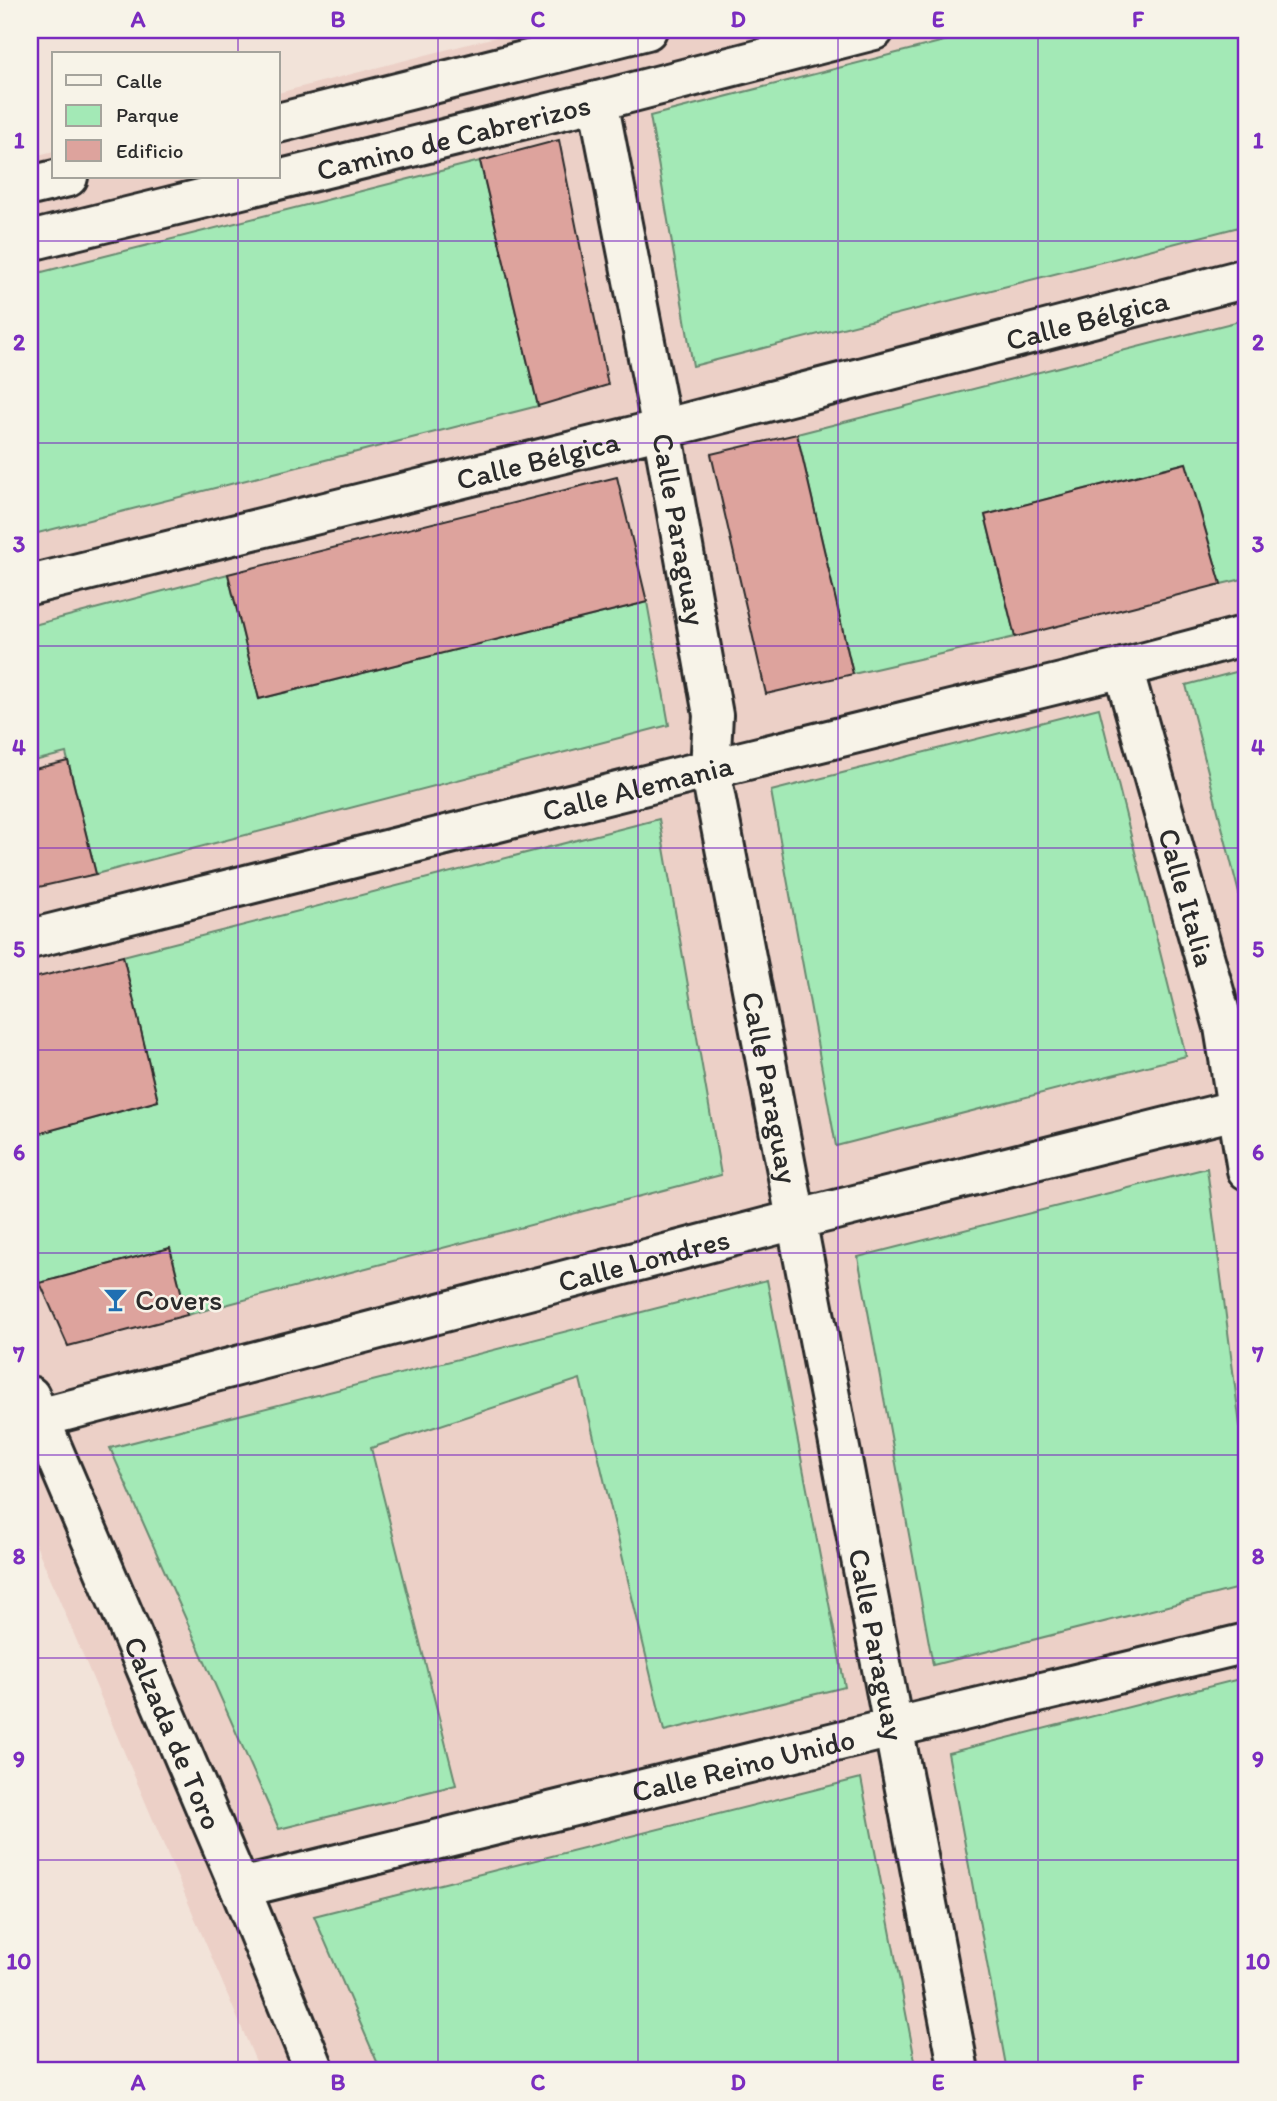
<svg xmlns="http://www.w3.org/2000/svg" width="1277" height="2101" font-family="Itim,sans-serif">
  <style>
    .built { fill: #ecd0c7 }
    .green { fill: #a3e9b6; stroke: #678a70; stroke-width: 2 }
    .building { fill: #dda39d; stroke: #2b2b2b; stroke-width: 2 }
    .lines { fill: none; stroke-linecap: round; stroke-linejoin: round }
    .street-casing { stroke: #2b2b2b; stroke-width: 44 }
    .secondary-casing { stroke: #2b2b2b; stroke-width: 44 }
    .street { stroke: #f7f3e8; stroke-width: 38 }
    .secondary { stroke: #f7f3e8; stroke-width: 38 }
    .grid { fill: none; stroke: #7b2cbf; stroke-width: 2; stroke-opacity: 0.55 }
    .labels { text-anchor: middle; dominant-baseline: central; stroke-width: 5; stroke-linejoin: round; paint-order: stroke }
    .street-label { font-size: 30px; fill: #2b2b2b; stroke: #f7f3e8 }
    .poi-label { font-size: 30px; fill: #2b2b2b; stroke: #f7f3e8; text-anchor: start }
    .neatline { fill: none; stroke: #7b2cbf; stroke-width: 2.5 }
    .grid-label { font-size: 23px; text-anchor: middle; font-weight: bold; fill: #7b2cbf }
  </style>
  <rect width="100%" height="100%" fill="#f2e3d9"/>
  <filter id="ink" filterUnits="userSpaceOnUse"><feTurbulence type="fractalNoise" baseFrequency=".0143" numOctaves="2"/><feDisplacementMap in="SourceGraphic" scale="14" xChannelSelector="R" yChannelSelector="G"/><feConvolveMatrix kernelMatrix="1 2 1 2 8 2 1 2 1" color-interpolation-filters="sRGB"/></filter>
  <g filter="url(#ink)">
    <!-- built -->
    <path class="built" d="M523,30H1247V2071H260L30,1531V157L54,151V177H278V93Z"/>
    <!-- green -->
    <path class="green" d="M987,30H1247V225L693,366L650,116Z
      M480,161L538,406L30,535V275Z
      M1247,319V578L1221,584L1186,463L985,515L1015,637L853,674L797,434Z
      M228,574L259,699L647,602L669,725L96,874L66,753L30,762V626Z
      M1247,669V925L1186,685Z
      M1099,708L1186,1056L836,1146L771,791Z
      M659,819L721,1175L187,1315L170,1248L40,1283L30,1259V1136L158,1101L123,956Z
      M1207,1168L1247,1480V1586L933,1665L858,1257Z
      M767,1280L845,1687L664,1731L580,1379L371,1448L456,1785L279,1829L110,1448Z
      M1247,1677V2071H1007L948,1753Z
      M861,1778L917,2071H381L314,1916Z"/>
    <!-- building -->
    <path class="building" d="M559,140L608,385L538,406L480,161Z
      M797,434L853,674L766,694L711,454Z
      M1186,463L1221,584L1015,637L985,515Z
      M617,477L647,602L259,699L228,574Z
      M68,761L96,874L30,889V770Z
      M123,956L158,1101L30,1136V979Z
      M170,1248L187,1315L68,1346L40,1283Z"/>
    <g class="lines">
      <defs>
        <g id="street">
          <path id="s1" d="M598,101L662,429L713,715L710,769L959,2071"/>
          <path id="s2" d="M30,241L598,101L874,30"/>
          <path id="s3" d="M30,585L662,429L1247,278"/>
          <path id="s4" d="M1123,668L1224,1027L1247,1170"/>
          <path id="s5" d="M30,939L710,769L1123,668L1247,635"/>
          <path id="s6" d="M30,1396L240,1888L315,2071"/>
          <path id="s7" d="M39,1418L795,1220L1247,1107"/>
          <path id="s8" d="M240,1888L892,1728L1247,1643"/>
        </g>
        <path id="secondary" d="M278,123L647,30
          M30,186L68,177"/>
      </defs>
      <!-- street casing -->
      <use href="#street" class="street-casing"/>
      <!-- secondary casing -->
      <use href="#secondary" class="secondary-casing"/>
      <!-- street -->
      <use href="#street" class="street"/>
      <!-- secondary -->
      <use href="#secondary" class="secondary"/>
    </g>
  </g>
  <!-- grid -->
  <path class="grid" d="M238,30V54M438,30V2071M638,30V2071M838,30V2071M1038,30V2071M238,177V2071M30,241H1247M30,443H1247M30,646H1247M30,848H1247M30,1050H1247M30,1253H1247M30,1455H1247M30,1658H1247M30,1860H1247"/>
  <!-- icons -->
  <defs>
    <symbol id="bar-bare" viewBox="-9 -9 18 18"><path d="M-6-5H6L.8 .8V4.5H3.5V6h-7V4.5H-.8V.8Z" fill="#1f6fb2" stroke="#f7f3e8" stroke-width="2.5" paint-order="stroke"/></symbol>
  </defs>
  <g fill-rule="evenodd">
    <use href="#bar-bare" x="98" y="1282" width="35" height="35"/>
  </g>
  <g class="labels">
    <!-- street labels -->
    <g class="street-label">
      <text stroke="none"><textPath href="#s2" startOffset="436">Camino de Cabrerizos</textPath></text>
      <text stroke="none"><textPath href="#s3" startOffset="1090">Calle Bélgica</textPath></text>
      <text stroke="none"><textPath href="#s3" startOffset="523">Calle Bélgica</textPath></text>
      <text stroke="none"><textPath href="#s1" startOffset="436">Calle Paraguay</textPath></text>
      <text stroke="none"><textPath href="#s5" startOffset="626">Calle Alemania</textPath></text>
      <text stroke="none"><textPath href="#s4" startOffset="238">Calle Italia</textPath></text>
      <text stroke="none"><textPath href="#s1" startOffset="1003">Calle Paraguay</textPath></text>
      <text stroke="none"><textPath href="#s7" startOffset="625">Calle Londres</textPath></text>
      <text stroke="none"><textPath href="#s1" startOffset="1570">Calle Paraguay</textPath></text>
      <text stroke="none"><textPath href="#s6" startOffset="366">Calzada de Toro</textPath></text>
      <text stroke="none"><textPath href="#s8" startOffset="518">Calle Reino Unido</textPath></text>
    </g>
    <!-- poi labels -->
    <g class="poi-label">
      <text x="135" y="1299">Covers</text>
    </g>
  </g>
  <!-- margin -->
  <rect width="1277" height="2101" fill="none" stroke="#f7f3e8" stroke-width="77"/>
  <!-- legend -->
  <rect x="52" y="52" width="228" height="126" fill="#f7f3e8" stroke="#a5a39c" stroke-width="2"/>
  <rect x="66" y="75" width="35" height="10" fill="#f7f3e8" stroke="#a5a39c" stroke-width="2"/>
  <text x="116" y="88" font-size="21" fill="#2b2b2b">Calle</text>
  <rect x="66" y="105" width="35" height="21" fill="#a3e9b6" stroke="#a5a39c" stroke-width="2"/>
  <text x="116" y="122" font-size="21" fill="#2b2b2b">Parque</text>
  <rect x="66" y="140" width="35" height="21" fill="#dda39d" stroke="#a5a39c" stroke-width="2"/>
  <text x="116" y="158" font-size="21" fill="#2b2b2b">Edificio</text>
  <rect x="38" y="38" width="1200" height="2024" class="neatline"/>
  <g class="grid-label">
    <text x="138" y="27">A</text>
    <text x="338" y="27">B</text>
    <text x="538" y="27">C</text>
    <text x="738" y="27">D</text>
    <text x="938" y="27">E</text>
    <text x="1138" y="27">F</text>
    <text x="19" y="148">1</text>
    <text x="1258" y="148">1</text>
    <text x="19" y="350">2</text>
    <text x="1258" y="350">2</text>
    <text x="19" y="552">3</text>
    <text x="1258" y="552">3</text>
    <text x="19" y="755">4</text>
    <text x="1258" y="755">4</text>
    <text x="19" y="957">5</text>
    <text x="1258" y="957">5</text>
    <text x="19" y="1160">6</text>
    <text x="1258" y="1160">6</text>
    <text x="19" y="1362">7</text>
    <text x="1258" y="1362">7</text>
    <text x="19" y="1564">8</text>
    <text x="1258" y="1564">8</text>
    <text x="19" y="1767">9</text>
    <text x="1258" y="1767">9</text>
    <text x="19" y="1969">10</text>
    <text x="1258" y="1969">10</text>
    <text x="138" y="2090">A</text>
    <text x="338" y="2090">B</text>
    <text x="538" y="2090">C</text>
    <text x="738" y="2090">D</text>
    <text x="938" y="2090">E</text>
    <text x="1138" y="2090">F</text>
  </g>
</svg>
